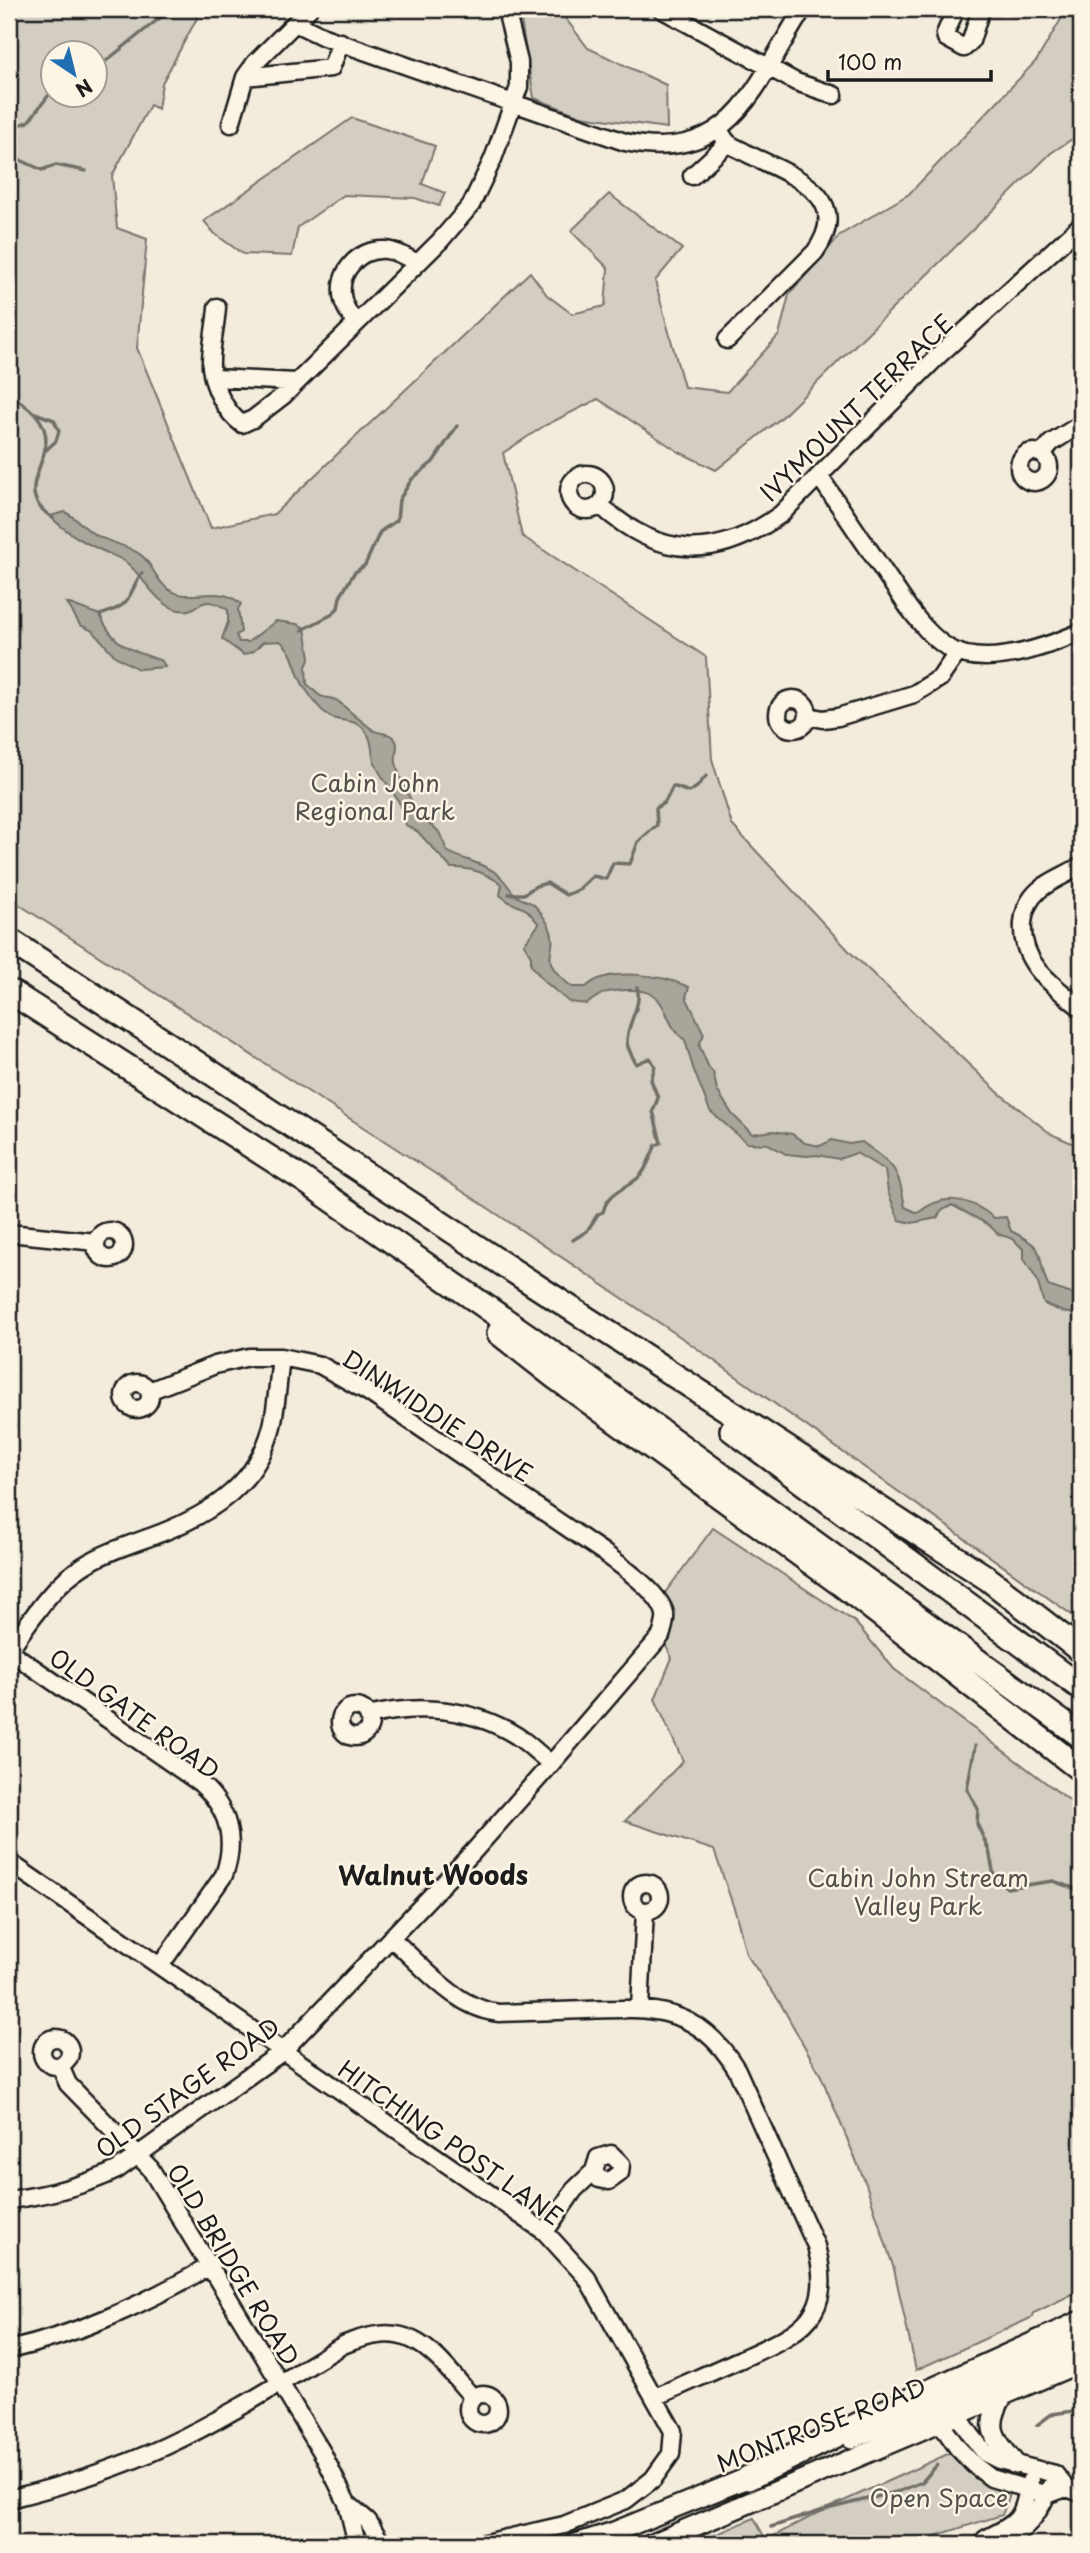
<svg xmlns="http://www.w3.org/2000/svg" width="1090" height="2553" font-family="'Playpen Sans',sans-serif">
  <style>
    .green { fill: #d3cec1; stroke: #78756e; stroke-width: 2; fill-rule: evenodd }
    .water { fill: #aaa59b; stroke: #716e68; stroke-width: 2 }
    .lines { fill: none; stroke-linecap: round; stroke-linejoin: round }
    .stream { stroke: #716e68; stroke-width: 3.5 }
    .minor-casing { stroke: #1c1c1c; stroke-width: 21 }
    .major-casing { stroke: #1c1c1c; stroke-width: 24 }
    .highway-casing { stroke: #1c1c1c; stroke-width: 28 }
    .minor { stroke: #fcf5e5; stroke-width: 16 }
    .major { stroke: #fcf5e5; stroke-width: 19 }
    .highway { stroke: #fcf5e5; stroke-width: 23 }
    .labels { text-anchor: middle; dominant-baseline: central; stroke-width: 5; stroke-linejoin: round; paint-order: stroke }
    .street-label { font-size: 24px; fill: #1c1c1c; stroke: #fcf5e5 }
    .park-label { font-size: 24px; fill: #53514e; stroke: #fcf5e5 }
    .neighbourhood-label { font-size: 26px; font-weight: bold; fill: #1c1c1c; stroke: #fcf5e5 }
  </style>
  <rect width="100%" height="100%" fill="#f3ecdd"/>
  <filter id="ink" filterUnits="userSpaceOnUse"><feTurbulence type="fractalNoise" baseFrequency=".0143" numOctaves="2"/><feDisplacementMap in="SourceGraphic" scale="14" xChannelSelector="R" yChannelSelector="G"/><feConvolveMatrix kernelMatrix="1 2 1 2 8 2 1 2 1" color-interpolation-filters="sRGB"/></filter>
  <g filter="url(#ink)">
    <!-- green -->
    <path class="green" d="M9,9H202L162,83L158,109L150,105L112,176L117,228L147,239L137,348L211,528L274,514L530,272L547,295L572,314L605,306L608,268L571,231L609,194L682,249L655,281L684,387L727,392L779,335L789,295L840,235L909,194L1037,60L1067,9H1081V133L1051,153L781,418L716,470L679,452L598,399L544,426L503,453L522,536L706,657L712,759L732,825L851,953L999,1093L1051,1134L1081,1147V1616L1077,1613L1075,1617L685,1340L485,1206L9,898ZM52,52H94V94H52Z
      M519,9H564L563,15L588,48L666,85L667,128L581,116L534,98Z
      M352,118L435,146L422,184L445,193L439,206L415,198L344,195L298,227L292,256L243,254L215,234L204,221Z
      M713,1528L855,1622L894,1669L1081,1809V2290L1034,2313L1033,2317L916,2370L894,2269L866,2184L821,2076L779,2001L746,1954L736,1914L714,1850L625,1821L683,1761L655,1699L672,1658L661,1636L659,1601Z
      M950,2453L976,2479L1010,2495L1002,2515L909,2544H694L754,2518L766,2540L826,2509Z"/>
    <!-- water -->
    <path class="water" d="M65,512C76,518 82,525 91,532C106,543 127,544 141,555C152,563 156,581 168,589C190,605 218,582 241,604L238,609L241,632L236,635L239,642H248L276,621L297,624L305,628L310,657L306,667L307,684C311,687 315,692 319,695C325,699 334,697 339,702C350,712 361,721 373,730C378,734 387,732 393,737C401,744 394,753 396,762C400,784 413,802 422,821C439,827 441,834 447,851C462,860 481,862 496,873C506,880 509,890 518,897C523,900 528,901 533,904C538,908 546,920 549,926C562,955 532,955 572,987H586C607,966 663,975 689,987L686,997L704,1034L699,1045L709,1068L713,1072L717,1090L732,1114L752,1134L773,1131L792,1134L805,1143L820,1146L832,1140L849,1144L862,1142C895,1166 898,1167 905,1207L918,1213C943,1192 971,1198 994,1218L1006,1217L1011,1231C1050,1251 1034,1250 1048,1286L1081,1297V1315L1063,1312L1044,1304L1037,1280L1024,1259V1250L1013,1239L998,1234L989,1225L952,1205L941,1211L937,1218L912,1223L899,1220L888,1192L885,1170L856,1153L839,1159L817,1155L807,1156L786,1154L768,1144L747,1143L710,1111L693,1068L685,1040C659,1022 673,988 628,990C608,991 603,991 587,1004L569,1002L544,981L531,965V956L524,944L539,924L527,910L509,902L500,895L502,884C485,873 471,867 451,868L418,832L406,825C404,818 403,810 400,804C392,789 381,778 375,763C370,750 374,739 363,728C354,719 343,722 333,718C322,713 314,701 307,691C294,675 297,654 280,641L263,642L254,651L244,655L222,639L228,622V610C198,590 202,614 179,610C157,606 143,576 127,563C120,557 111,555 103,551C83,542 65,532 50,516Z
      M67,603L100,615C114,647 131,650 162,661L165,667L138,669L115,656L93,631L80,625Z"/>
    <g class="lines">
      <!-- stream -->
      <path class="stream" d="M94,65H101L171,9
        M9,128L28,122L52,91
        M9,157L12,156L42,170L56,165L86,171
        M9,395H12C20,402 30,408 37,416C68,455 4,487 53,518
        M35,413L54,420L59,431L56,441L45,451
        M100,615C134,604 125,599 142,573
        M302,630L331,615L338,608L340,597L354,573L365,565L380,532L397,520L399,500L412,479L433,462L457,426
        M509,894H524L536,886L547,883L566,895L578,890L593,876L606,879L613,863L630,864L638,842L657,825L656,808L665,802L673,786L689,792L697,787L706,776
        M573,1240L587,1231L598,1214L603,1212C607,1192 627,1189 640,1176C647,1169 651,1154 656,1145L661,1143L653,1111L658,1098L651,1080L655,1066L650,1058L636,1064C633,1057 628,1050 627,1043C626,1023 643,1006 637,987
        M975,1746L967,1789L978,1809L977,1824L989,1850L994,1876L1007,1888L1053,1881L1081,1891
        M1037,2425L1052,2414L1081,2410
        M771,2527L827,2509L900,2491L922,2482L937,2465"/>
      <defs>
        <path id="minor" d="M661,9L796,82L834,95
          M956,9L945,34L946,38L964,48L971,41L981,9
          M295,23L324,37L625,142C734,165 756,82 803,9
          M245,77L331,68L341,42
          M231,124L245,77L255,63L309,9
          M718,129C721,133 724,138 727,142C732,147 740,149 746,153C787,174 856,194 815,252L727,340
          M692,176L728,143
          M217,307C216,326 210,348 211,367C213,387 226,413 242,424L253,419L283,396L440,241L471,205L493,159L519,87V62L508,18V9
          M356,324C351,316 345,309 343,300C336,272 359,248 386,250C397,251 408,258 417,263
          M215,378L296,382
          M1019 467a15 15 0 1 1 30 0a15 15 0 1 1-30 0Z
          M1042,454L1051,443L1081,424
          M569 492a18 18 0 1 1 36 0a18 18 0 1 1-36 0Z
          M819,476L908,607C920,623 932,638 950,649C986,669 1046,647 1081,632
          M600,505C659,559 717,561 781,514L939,355L1081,225
          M778 714a15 15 0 1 1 30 0a15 15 0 1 1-30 0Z
          M808,716L823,719L838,717L914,694L940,678L958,652
          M1081,866C1067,874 1051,880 1039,890C1029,899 1024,910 1023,923C1020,964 1053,985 1081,1008
          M96 1245a14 14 0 1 1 28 0a14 14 0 1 1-28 0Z
          M9,1233L96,1242
          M124 1396a13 13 0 1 1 26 0a13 13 0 1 1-26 0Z
          M9,1650C31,1620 51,1586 83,1566C107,1551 135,1543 161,1533C212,1513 258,1483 272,1426C277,1404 278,1380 281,1357
          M9,1651L200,1783C228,1808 237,1839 224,1875L160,1966
          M340 1722a15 15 0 1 1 30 0a15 15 0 1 1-30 0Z
          M368,1716C419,1703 472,1708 517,1736C529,1744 540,1755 551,1764
          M9,1862L545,2232L587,2278L673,2431L671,2454L653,2479L626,2500L564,2525L481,2544
          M632 1897a14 14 0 1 1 28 0a14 14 0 1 1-28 0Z
          M391,1938C423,1966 455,2008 499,2013C528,2012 557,2011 586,2010C654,2007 698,2006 737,2070L816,2246C836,2320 798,2333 739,2360C711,2372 683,2385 655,2397
          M640,2008L645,1911
          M42 2052a14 14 0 1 1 28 0a14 14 0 1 1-28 0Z
          M60,2066L68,2084L150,2168L323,2454L347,2503L357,2544
          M9,2200C47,2195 82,2187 117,2170L282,2052L473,1852L551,1764L661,1636C663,1629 666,1622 665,1614C660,1592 621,1566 603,1552L368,1392L320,1365L281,1357H249L215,1365L149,1391
          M545,2232L574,2190L594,2171L598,2158L611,2154L621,2164L620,2173L609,2181L599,2179L594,2171
          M9,2350C82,2333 146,2303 210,2266
          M468 2409a15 15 0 1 1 30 0a15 15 0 1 1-30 0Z
          M951,2405L971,2435L985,2453L999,2460L1055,2474L1066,2488L1081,2493
          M934,2414L957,2447L974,2465L991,2478L1047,2495L1066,2488
          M9,2499C62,2486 116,2469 166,2446C228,2417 285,2380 343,2345C411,2316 431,2350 473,2398
          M347,2503L368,2521L382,2544
          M985,2539C1022,2520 1021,2520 1030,2481
          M983,2544C1019,2543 1038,2518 1050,2487"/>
        <path id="major" d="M1003,2395C984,2427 993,2437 1015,2464
          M852,2438L949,2400L1081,2344
          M576,2544L614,2532L762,2472
          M652,2544L1081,2362"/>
        <path id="highway" d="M9,940L544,1291L987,1578L1081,1651
          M9,991L304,1180L568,1364L1081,1736
          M499,1333L555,1377L842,1585L1081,1770
          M732,1430L1081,1688
          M748,2478L880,2414L1081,2323"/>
      </defs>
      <!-- minor casing -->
      <use href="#minor" class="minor-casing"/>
      <!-- major casing -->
      <use href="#major" class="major-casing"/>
      <!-- highway casing -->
      <use href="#highway" class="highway-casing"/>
      <!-- minor -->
      <use href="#minor" class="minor"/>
      <!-- major -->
      <use href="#major" class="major"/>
      <!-- highway -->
      <use href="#highway" class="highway"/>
    </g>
  </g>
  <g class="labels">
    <!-- street labels -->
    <g class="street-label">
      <text transform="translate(856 407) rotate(-44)">IVYMOUNT TERRACE</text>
      <text transform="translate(438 1415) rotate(33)">DINWIDDIE DRIVE</text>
      <text transform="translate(135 1713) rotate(36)">OLD GATE ROAD</text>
      <text transform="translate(187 2087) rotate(-36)">OLD STAGE ROAD</text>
      <text transform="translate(451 2142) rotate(35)">HITCHING POST LANE</text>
      <text transform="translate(234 2264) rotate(59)">OLD BRIDGE ROAD</text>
      <text transform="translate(821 2424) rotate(-21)">MONTROSE ROAD</text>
    </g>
    <!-- park labels -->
    <g class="park-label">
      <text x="375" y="782">Cabin John<tspan x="375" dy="28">Regional Park</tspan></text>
      <text x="918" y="1877">Cabin John Stream<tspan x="918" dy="28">Valley Park</tspan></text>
      <text x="939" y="2497">Open Space</text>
    </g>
    <!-- neighbourhood labels -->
    <g class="neighbourhood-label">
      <text x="433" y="1874">Walnut Woods</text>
    </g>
  </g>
  <!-- margin -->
  <rect width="1090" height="2553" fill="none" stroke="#fcf5e5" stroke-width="35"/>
  <rect x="18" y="18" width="1055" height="2518" fill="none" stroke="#1c1c1c" stroke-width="2.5" filter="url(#ink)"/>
  <!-- north arrow -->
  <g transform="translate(74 74) rotate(145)"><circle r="33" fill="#fcf5e5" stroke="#a29e95" stroke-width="2"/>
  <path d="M0-5L12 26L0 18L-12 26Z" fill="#1f6fb2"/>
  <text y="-10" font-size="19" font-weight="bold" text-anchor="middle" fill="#1c1c1c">N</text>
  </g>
  <!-- scale -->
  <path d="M828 70v10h163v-10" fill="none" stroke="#1c1c1c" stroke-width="3.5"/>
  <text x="838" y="70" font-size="21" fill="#1c1c1c" stroke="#fcf5e5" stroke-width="5" paint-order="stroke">100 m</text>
</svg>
